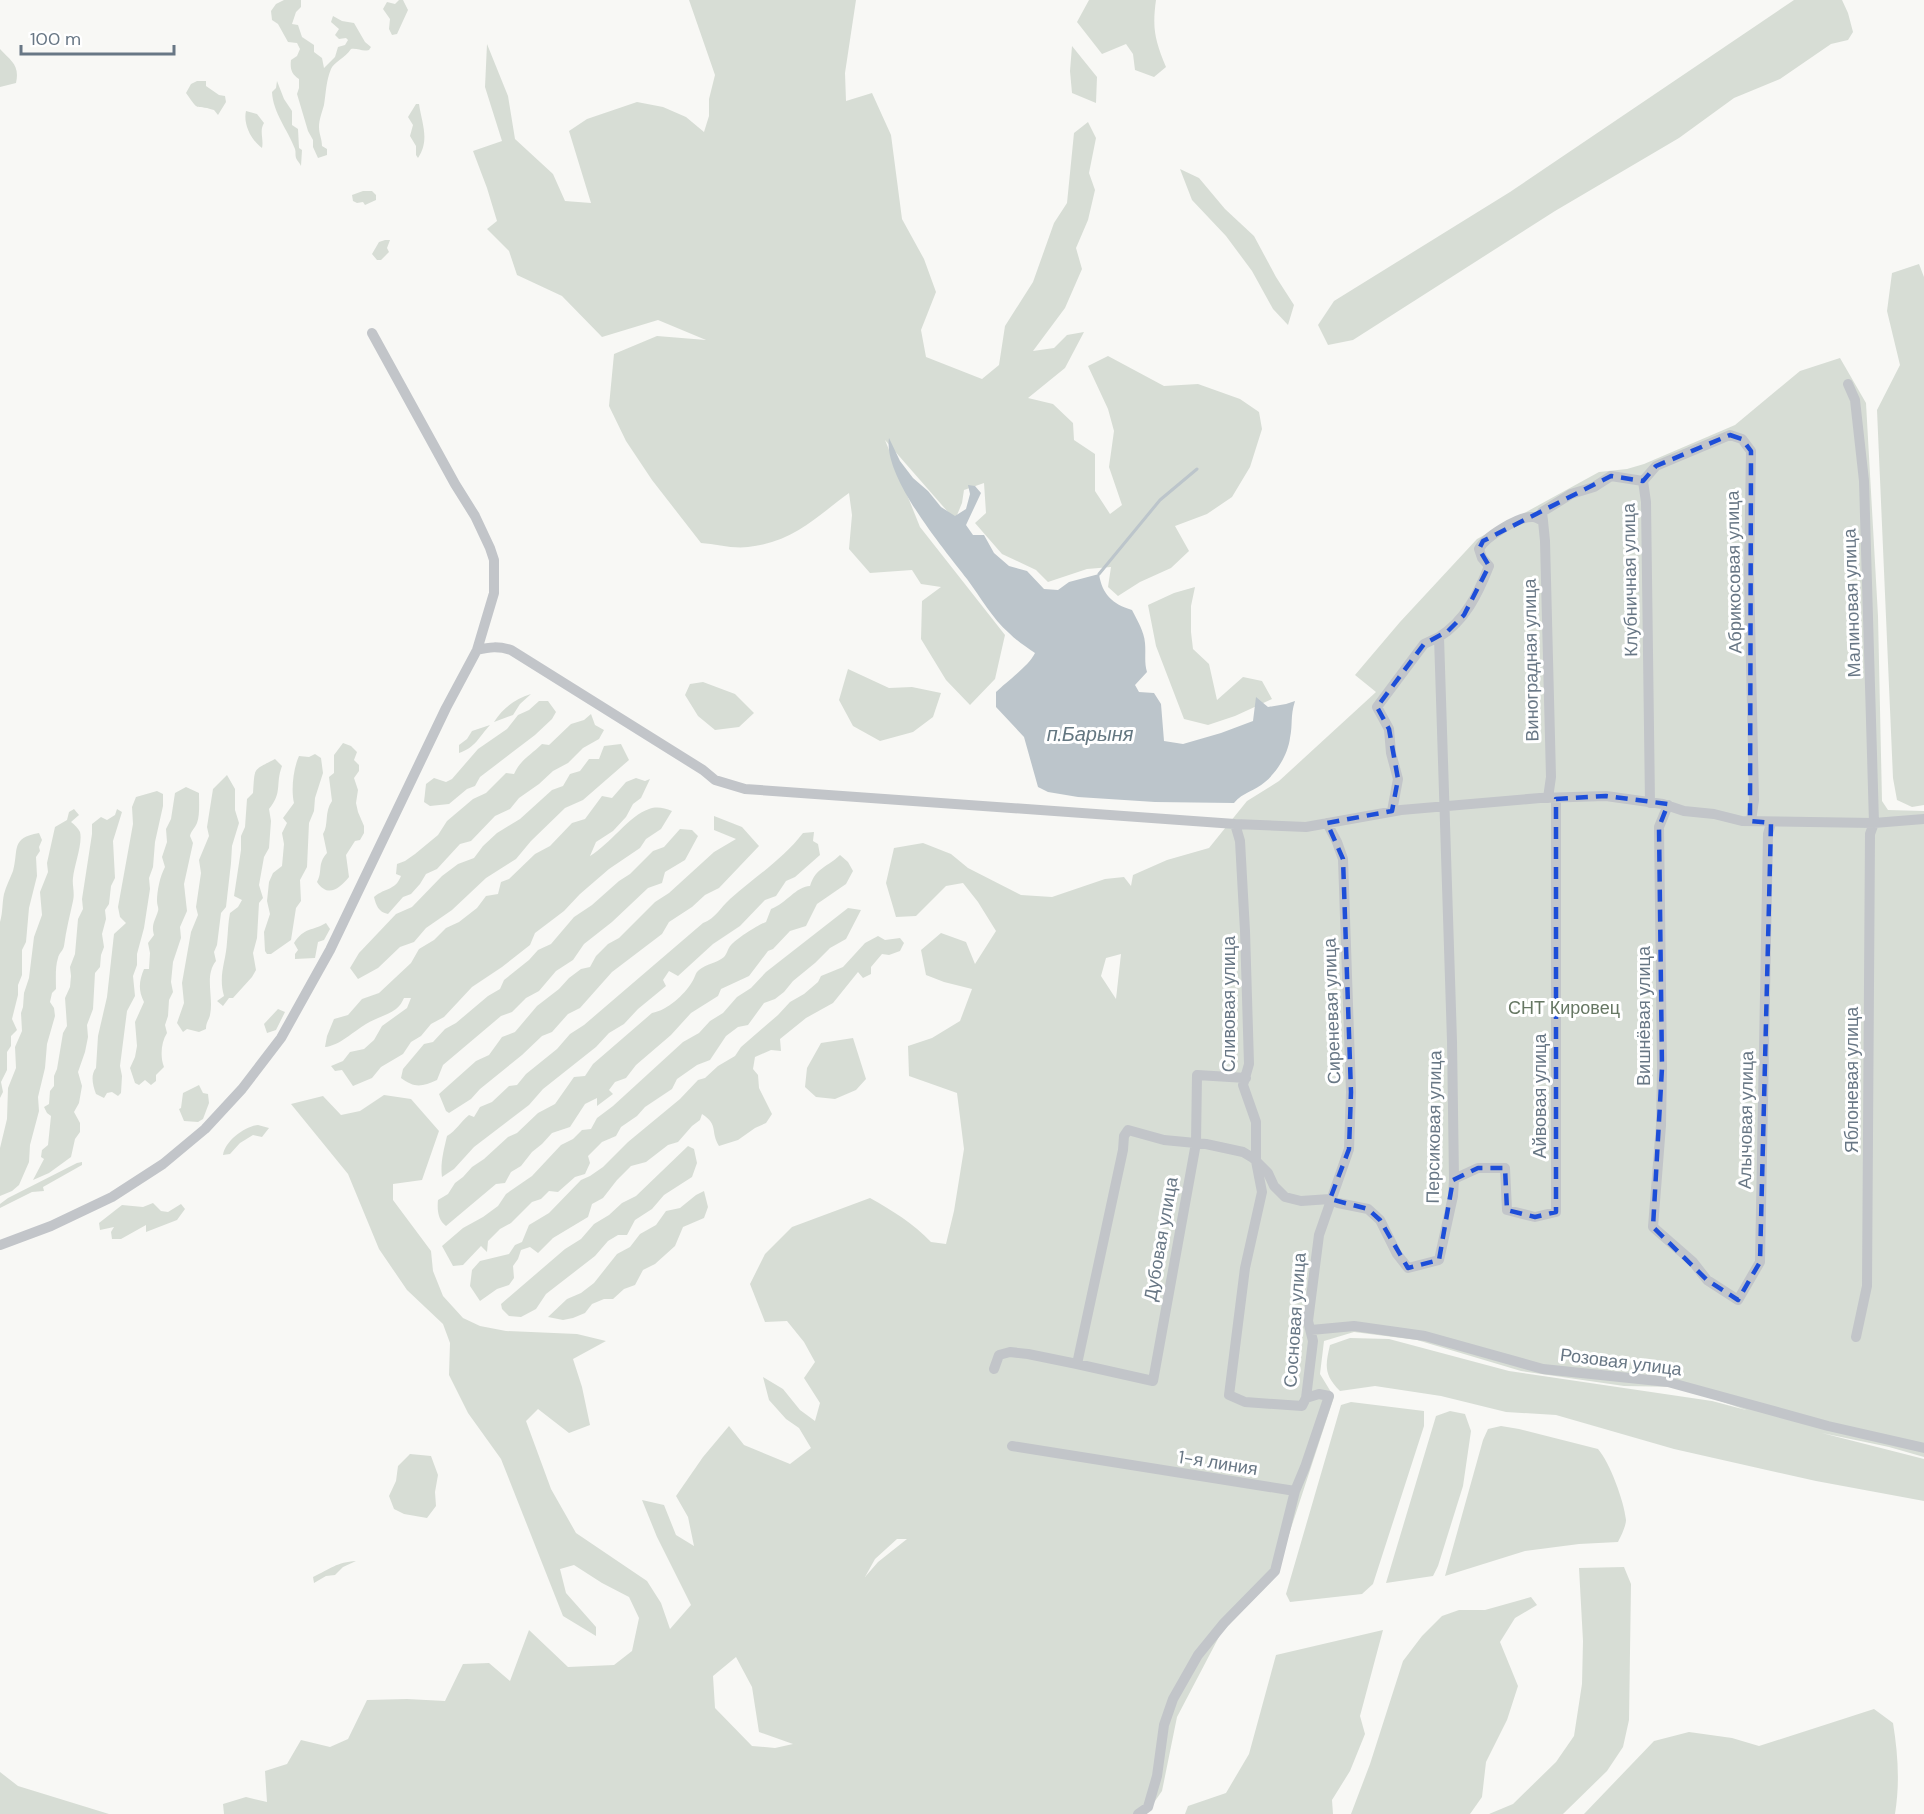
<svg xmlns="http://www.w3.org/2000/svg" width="1924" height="1814" font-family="'DM Sans',sans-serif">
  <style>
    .green { fill: #d7ddd5; fill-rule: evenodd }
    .water { fill: #bcc5cb }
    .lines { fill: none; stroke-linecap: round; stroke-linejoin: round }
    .stream { stroke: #bcc5cb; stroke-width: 3 }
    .minor { stroke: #c2c5c9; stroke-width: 10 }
    .marked { fill: none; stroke: #1d4ed8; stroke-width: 4.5; stroke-dasharray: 12 8; stroke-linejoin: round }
    .labels { text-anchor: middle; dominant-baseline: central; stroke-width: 6; stroke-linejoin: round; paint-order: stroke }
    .street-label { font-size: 18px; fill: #687785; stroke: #fff }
    .park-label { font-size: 18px; fill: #667763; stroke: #fff }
    .water-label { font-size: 20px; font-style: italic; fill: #647781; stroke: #fff }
  </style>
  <rect width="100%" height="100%" fill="#f8f8f5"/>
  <!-- green -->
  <path class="green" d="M284,0H301V7L296,12L292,24L298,25L302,37L314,45V52L322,58L324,68L335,57L338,47L345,45L348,40L346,38L339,39L335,35L339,29L331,22L333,16L342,21L354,23L365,42L371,47L369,50C362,52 358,48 351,49C345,58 334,62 331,69C326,81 326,93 324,105C322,112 319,120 319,127C319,134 322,139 322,146L327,149V155L318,158L313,147V140L308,131L297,94L299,88V79C291,74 290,68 291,60L297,56L300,49L297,43L288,42L278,24L272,20L271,11L276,4Z
    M399,0H403L408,10L397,34L392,35L389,29L390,19L383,9L387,2L395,4Z
    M689,0H856L845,73L846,101L872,93L891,135L902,219L924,259L936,292L921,330L926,357L982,379L999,365L1005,326L1033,282L1054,223L1067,203L1074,133L1088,122L1096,138L1089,173L1095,190L1088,220L1076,248L1082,269L1065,308L1033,351L1054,348L1067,335L1084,332L1065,368L1028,398L1053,404L1073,423L1074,440L1095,454V491L1110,514L1122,505L1109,467L1114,431L1108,409L1088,366L1108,356L1164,386L1198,384L1240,399L1259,412L1262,429L1250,467L1232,497L1207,514L1175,526L1189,551L1171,568L1140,582L1118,596L1108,587L1111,567L1087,569L1048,582L1036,570L1002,554L975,523L986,513L984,483L964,490L962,503L955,520L885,440L920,527L1005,635L995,679L970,705L946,680L921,639L922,601L941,587L921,584L912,570L870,573L849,549L852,515L849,493C815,518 793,542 748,547C733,549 716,544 701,543L652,480L626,441L609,406L614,354L657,336L706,340L658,320L602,337L562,296L517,275L509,251L487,229L497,221L487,188L473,151L502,141L485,87L487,44L508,96L515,139L553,174L565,201L591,203L569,131L587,119L637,102L663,107L686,117L704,132L709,116V99L715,75Z
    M1089,0H1156C1152,29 1155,40 1166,67L1154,77L1135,70L1133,54L1126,44L1102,54L1077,22Z
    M1794,0H1842L1848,13L1853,32L1848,40L1831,44L1780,79L1734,98L1679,138L1555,211L1353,340L1328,345L1318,325L1334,301L1510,192Z
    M1072,46L1097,77L1096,103L1072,93L1070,71Z
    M0,49C11,61 20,65 16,83L0,87Z
    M197,81H206V86L219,95L225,96L226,102L218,115L214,110C192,103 201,114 186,93L191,84Z
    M277,81L284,99L292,111V125L298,129L299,148L302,150L301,166C300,163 297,161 296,158C295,155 296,152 295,149C288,130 273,113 272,92L276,88Z
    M416,104H419C422,124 430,140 418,158L416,155V146L410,136L413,125L408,117Z
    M246,111L257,114L264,123C259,131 264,139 262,148C251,140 243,124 246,111Z
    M1180,169L1199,178L1225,209L1254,236L1276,277L1294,305L1288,325L1273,309L1252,271L1226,236L1192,200Z
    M363,191H372L376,195V200L365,205L363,202L357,203L353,201L352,195Z
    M385,240H390L387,248L389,252L381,260H377L372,254L379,242Z
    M1919,264L1924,277V805L1912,807L1897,800L1893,778L1877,410L1900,365L1887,311L1892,273Z
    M1840,358L1866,403L1878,616L1882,801L1888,810L1924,811V1457L1889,1447L1822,1433L1924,1459V1501L1816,1481L1674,1449L1556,1415L1506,1412L1441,1396L1375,1386L1340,1391C1324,1375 1325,1366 1330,1345L1350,1338L1389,1339L1509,1371L1712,1401L1746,1410L1680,1387L1624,1386L1521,1371L1417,1340L1354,1332L1324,1341L1320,1374L1334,1397L1275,1577L1221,1633L1177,1717L1162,1791L1146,1814H224L223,1804L246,1797L267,1802L265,1771L287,1764L301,1740L330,1747L348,1739L367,1700L407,1699L445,1701L463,1664L489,1663L510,1681L529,1630L568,1667L614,1665L632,1651L639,1618L629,1597L602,1583L574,1565L560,1569L566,1593L596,1627V1636L563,1616L501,1459L468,1413L449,1375L450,1343L443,1324L407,1290L379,1249L348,1174L291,1104L323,1096L341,1115L360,1111L384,1095L411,1099L439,1131L422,1180L393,1184V1200L431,1251L433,1271L443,1296L463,1318L480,1326L506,1331L577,1334L606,1341L573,1359L582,1387L590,1425L569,1433L538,1409L526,1421L551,1489L576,1533L647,1581L661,1603L670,1629L691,1605L657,1537L642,1500L664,1505L676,1535L694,1546L688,1517L676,1496L703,1457L729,1426L744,1445L790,1464L811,1448L799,1428L786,1419L769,1400L763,1377L783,1389L800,1410L815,1421L820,1403L804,1378L815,1362L804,1342L787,1321L765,1322L750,1284L765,1254L792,1227L870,1198C893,1211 913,1223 931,1242L946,1244L954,1211L964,1149L957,1093L909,1076L908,1046L932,1038L960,1021L972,989L944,982L926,975L921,950L941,933L966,942L975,964L996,931L978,902L963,883L946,886L916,916L896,917L886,883L894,848L923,843L951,854L968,868L1021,895L1052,897L1105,879L1124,877L1131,886L1133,875L1167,860L1209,848L1247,801L1279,781L1376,692L1355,675L1400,622L1477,539L1599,472L1627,469L1644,464L1735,425L1800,371ZM1121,954L1116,999L1101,976L1106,958ZM897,1539H907L878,1562L865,1577L875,1559ZM736,1657L752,1687L759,1732L793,1744L775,1748L752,1746L715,1708L713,1676Z
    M1195,587L1191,606V632L1193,649L1209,664L1217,700L1243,677L1262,681L1272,699L1235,716L1208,725L1184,719L1156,646L1148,605L1174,593Z
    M848,669L889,688L912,687L941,693L933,717L913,732L880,741L853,726L839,700Z
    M703,682L735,694L754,713L739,727L715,730L698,716L685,695L690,684Z
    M531,694L520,704L513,715L494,722C503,708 515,699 531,694Z
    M539,701H548L556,712L552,719L535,735L480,777L475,786L467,789L449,804L430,806L424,802L426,784L434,778L446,782L452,779L478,749L507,729L518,715L529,710Z
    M591,714L595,725L604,730L599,739L583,748L568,763L553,771L539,784L519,798L510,809L495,816L471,841L460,844L437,869L426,874L420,884L411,894L403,897L388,914C378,912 376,905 374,897C386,887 395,891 401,876L396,874L397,864L405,861L415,854L438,835L447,821L473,799L486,793L506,773L514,774C521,759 531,755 542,744L549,745L571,724L584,720Z
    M490,725C479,737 475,748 459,753V745L467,739L472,731Z
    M343,743L351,746L357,752L354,760L359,765V771L354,778L358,790L356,803L358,812L364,826V833L360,840L355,841L346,855L349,877C339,889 328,898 317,882C323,871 317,864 327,853L323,834C329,824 324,812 332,801L329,777L334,773V755Z
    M621,744L629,760L583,800L565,808L531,841L516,859L486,878L452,910L426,928L414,942L400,947L378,968L358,979L350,968L359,953L396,914L412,907L442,876L458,864L474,858L483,846L497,833L520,819L552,790L563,786L570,774L580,771L589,759H599L604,746Z
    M315,754L321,758L323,773L315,798L314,811L309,823L307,867L300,880L301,901L296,908L291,940L271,954H267L265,951L264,932L270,914L267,901L269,882L273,873L282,866L284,844L282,833L287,823L283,818L294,803C291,791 293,769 299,756L309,757Z
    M275,759L282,766C275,785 283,792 269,809L271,821L269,848L264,857L259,885L263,898L259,903L257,938L253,953L256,970L252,977L233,998H229L223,1006L217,1001L224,996C218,975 226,962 227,942C228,932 228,923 230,913L238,907L242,900L234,896L241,850V836L245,827L247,799L253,793C255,767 252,771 275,759Z
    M227,775L235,789V810L239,823L232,846L231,863L226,907L221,913L217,945L214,952L216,961C204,976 214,997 210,1015C209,1020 206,1022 206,1029L199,1032L187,1029L183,1032L177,1023L184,1003L182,983L191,932L198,915L196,907L201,873L199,860L209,836L207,827L213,789Z
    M636,778L645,781L650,779L641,798L633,804L626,817L613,831L596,842L590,856C609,845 630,815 649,809C657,806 664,808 672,811L661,829L646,839L640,848L609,869L580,894L564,911L535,933L530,945L502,967L472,987L444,1017L431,1024L421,1036L411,1042L403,1054L381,1067L372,1078L353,1086L342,1070L335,1071L331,1066L343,1061L350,1052L364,1049L374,1040L382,1026L407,1008L411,998H404C402,1002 400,1006 396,1009C387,1016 375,1018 366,1024C354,1031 339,1046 325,1047L327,1036L334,1019L348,1015L362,999L379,993L411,963L419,949L434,940L446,928L459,922L477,908L486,896L498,894L501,882L509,879L535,854L550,846L572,823L585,819L602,796L612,798L626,782Z
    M186,787L199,793C199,802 200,815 197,823C195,828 191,831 190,836L193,843L184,884L187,911L180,927L181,938L173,962L171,982L173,992L169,1000L168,1016L165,1025L167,1033C161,1042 160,1057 164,1067L156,1075V1081L151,1085L145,1080L139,1085L135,1083L130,1068L135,1057L137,1046L135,1022L144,1002C138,990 139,981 144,969H149L150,953L148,943L154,935C151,925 155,921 158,911C159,907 157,906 157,901C157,891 160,876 165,867L162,857L167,842L166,829L171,819L175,793Z
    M157,791L163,794V806L155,842L153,867L149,878L150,889L144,928L137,954V965L133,976L135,996L127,1011L120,1066L122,1076L121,1093L118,1096L112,1092L107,1093L104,1098L96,1094C93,1086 90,1075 96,1068L98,1036L107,997L114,934L126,923L120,917L118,907L133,824L132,807L136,797Z
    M74,809L79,815L71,822C75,825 78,828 80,832C83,843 74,866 73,878C72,885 75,893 73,901C70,915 66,930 64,946C63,951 59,953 58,958C55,967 56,980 56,989L52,993L50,1002L54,1008L55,1016L47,1044L45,1068L38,1097L39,1111L30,1145L29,1162L19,1185L12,1191L0,1196V1148L7,1119L8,1088L16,1068L15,1047L22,1031L21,1013L23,1007L24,993L29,978L34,937L42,915L40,892L48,872L47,863L55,827L67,820L69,812Z
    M117,809L122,812L113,841L115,878L111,886L109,904L105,910L106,919L102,934L104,947L101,955L100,967L95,973L93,1009L87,1025L88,1037L85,1052L78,1072L82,1086L79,1103L74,1112L80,1123V1132L75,1139L71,1157L49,1173L33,1180L44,1159L41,1157L42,1150L48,1145L51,1116L47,1113L44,1107L49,1104L50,1091L54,1086V1076L57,1069L63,1033L67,1026L65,998L70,987L71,976L70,967L75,954L78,919L83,909L82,899L92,834V824L101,817L107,820L115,815Z
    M714,816L742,827L759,846L719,888L705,895L692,907L669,922L662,934L612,972L580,1008L568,1014L552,1032L542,1036L522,1055L480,1089L471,1099L449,1113L446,1111L439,1094L476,1061L489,1055L502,1037L515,1032L537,1006L559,989L569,978L581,969L590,967L596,956L608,944L619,938L655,902L669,893L714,852L736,839L714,830Z
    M680,829L692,830L698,836L685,860L665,872L662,883L648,888L612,922L584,944L573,960L556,971L539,991L526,998L512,1012L501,1016L443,1065L437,1080C422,1087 414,1088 401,1078L403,1069L424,1044L433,1042L445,1029L456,1023L488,996L500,989L504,980L529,960L538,950L551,944L574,917L592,905L619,881L630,874L653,851L664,847Z
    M814,832L813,841L818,844L820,855L795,877L786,881L776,896L765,900L740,926L713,944L678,976L669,971L663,980L666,986L638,1009L624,1024L609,1033L596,1047L543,1089L529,1105L474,1147L454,1169L442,1177C440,1164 444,1149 447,1136C457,1130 460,1122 469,1115L474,1117L480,1107L492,1102L509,1086L517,1085L526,1074L557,1049L570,1034L584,1025L703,923C716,918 720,908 730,899C755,877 783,859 803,833Z
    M39,833L42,840L39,847L40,851L36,857L37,876L29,908L26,942L22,950V975L18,985V995L12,1019L17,1030L11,1036V1046L7,1052V1070L1,1082L3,1092L0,1098V922C3,912 2,903 4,894C6,886 10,879 13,871C19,850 10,838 39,833Z
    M840,855L848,862L853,871L846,884L817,904L806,926L790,931L773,949L768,951L749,976L721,989L718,996L691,1013L671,1035L636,1065L626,1078L615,1082L609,1090L613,1094L597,1106V1098L585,1104L570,1127L552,1133L542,1144L532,1152L521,1166L511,1172L505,1183L496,1184L446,1226C438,1220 437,1210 438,1200L448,1194L455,1183L463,1177L472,1167L484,1159L508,1137L517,1133L538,1113L555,1104L574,1077L585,1076L593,1064L652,1013C668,1010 684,995 692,982C695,978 695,973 699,970C706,964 717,963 724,957C727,954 728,948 731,945C736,939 759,924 766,922L771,909C787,903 795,887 810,886C816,867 828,867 840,855Z
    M848,908L861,910L846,939L830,948L815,963L793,981L784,992L775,999L764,1003L748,1025L738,1027L726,1036L710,1060L697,1065L677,1079L672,1089L645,1107L637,1116L621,1127L616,1136L602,1142L588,1156L590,1163L585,1174L575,1177L558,1192L549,1191L541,1199L532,1202L511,1223L500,1229L488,1241L487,1252L481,1246L463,1265L453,1266L442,1246L463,1228L483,1217L498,1206L506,1194L532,1176L561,1145L573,1139L582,1130L591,1129L597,1118L613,1106L683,1042L699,1033L710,1021L723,1013L737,997L751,988L766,972Z
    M326,923L330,929L324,940L318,942L315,958L295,959V954L298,950L294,943C304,927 313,931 326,923Z
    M878,936L885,940L900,938L904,943L900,951L889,955L882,954L871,967V974L863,978L858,972L833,1003L806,1018L780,1039L781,1051L771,1050L755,1057L753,1069L758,1075L759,1088L772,1114L766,1123L755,1128L738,1140L719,1146C710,1131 719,1125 702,1114L700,1120L692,1126L678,1142L668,1145L646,1162L631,1166L617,1180L603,1198L592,1204L588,1217L553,1238L538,1253L530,1247L521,1250L518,1259L513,1266L514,1278L509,1285L497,1289L480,1301L470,1286L472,1270L480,1261L509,1254L515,1245L522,1242L529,1225L549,1213L581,1180L590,1176L603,1167L628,1142L680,1099L698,1080L705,1078L718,1066L735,1056L741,1047L778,1015L790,1002L804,994L818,982L821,976L843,967L865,943Z
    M278,1009L285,1012L276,1030L267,1033L264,1024Z
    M853,1038L866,1079L856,1090L835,1099L816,1097L805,1087L807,1068L821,1043Z
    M199,1085L203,1093L208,1094L209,1103L203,1119L198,1122L184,1121L179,1109L181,1108L183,1093Z
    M258,1125L269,1128L262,1137L253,1135L240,1143L230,1154L223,1155C225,1141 245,1126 258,1125Z
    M688,1146L694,1149L697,1163L692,1177L664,1195L652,1209L635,1220L627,1235H618L608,1241L595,1256L546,1294L536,1309L521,1317L509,1316L502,1309L501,1304L565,1249L581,1239L594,1224L609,1215L622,1203L636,1196Z
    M82,1162V1165L43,1187L44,1191L32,1192L0,1208V1204L8,1198L77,1163Z
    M704,1191L708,1207L704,1218L683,1227L675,1246L655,1264L643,1270L635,1285L624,1289L613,1299H604L592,1304L585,1313L573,1318L563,1320L548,1317L567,1299L581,1293L594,1283L617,1254L630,1247L640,1234L656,1225L666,1211L680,1208L696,1195Z
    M153,1203L161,1211L168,1212L181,1204L185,1209L177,1220L146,1232V1225L121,1239H112L111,1232L114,1227L100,1230L99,1223L122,1205L143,1207Z
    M1351,1402L1424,1411V1426L1373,1584L1362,1594L1290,1602L1286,1594L1341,1405Z
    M1450,1411L1465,1414L1471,1431L1463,1486L1438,1566L1433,1576L1386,1583L1436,1416Z
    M1501,1426L1519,1429L1598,1449C1610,1463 1624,1501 1626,1520C1626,1526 1621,1536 1618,1542L1579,1544L1525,1551L1445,1576L1483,1440L1488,1429Z
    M410,1454L431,1456L438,1475L435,1492L436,1506L427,1518L404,1514L394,1509L389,1496L396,1481L398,1466Z
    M356,1561L343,1567L335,1575L326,1576L314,1583L313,1577C330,1569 337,1562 356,1561Z
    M1624,1567L1631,1584L1629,1720L1623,1747L1607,1771L1563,1814H1489L1513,1804L1556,1762L1574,1736L1582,1684L1583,1641L1579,1568Z
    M1531,1597L1537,1605L1515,1618L1500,1642L1518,1686L1507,1720L1486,1762L1482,1797L1470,1814H1351L1370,1764L1403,1661L1422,1636L1442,1616L1459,1610H1485Z
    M1383,1630L1360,1716L1365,1734L1350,1771L1332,1800L1333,1814H1185L1188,1806L1226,1793L1249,1754L1276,1655Z
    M1874,1709L1893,1723C1898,1754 1900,1783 1895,1814H1584L1654,1741L1689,1732L1732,1738L1759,1746Z
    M0,1772L18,1786L109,1814H0Z"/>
  <!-- water -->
  <path class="water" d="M889,438L900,461L913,478L928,491L941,507L955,516L966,509L970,494L968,485L975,486L981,493L966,525L973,535H984L994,553L1009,566L1027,571L1044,589L1058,590L1069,582L1099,574C1102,594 1112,604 1132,610C1137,620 1144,631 1145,643C1146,654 1144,662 1147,672L1135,685L1139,692L1154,693L1161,704L1164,741L1183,744L1221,733L1253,721L1256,697L1268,707L1286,704L1295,701C1290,717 1293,724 1290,738C1288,754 1277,772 1265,782C1255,791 1243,792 1234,803L1155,802L1078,797L1048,792L1038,787L1024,737L996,707V692C1007,681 1029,666 1035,653C1026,647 1017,641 1009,633C992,618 981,598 967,579C944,549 883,477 889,438Z"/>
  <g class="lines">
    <!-- stream -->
    <path class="stream" d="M1099,574L1160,500L1197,469"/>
    <!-- minor -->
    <path class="minor" d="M1848,384L1855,400L1864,481L1874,823L1870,834L1867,1286L1856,1337
      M1643,481L1656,466L1730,435L1742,439L1751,451L1749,572L1754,800L1751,821
      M1543,521L1545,541L1551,777L1548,798
      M1439,637C1465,621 1478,594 1489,566L1482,558L1479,549C1485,537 1519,516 1533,517C1537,517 1540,520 1543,521L1542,512L1571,494L1594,487L1611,476L1643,481L1646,502L1650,803
      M477,650C490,647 498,646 511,650L703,770L715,780L745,789L1235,824L1306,827L1401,810L1540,798L1606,796L1663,804L1684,811L1714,814L1742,821L1874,823L1924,819
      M1668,805L1659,827L1662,1068L1661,1125L1653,1227L1693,1262L1707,1280L1738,1300L1760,1262L1768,834L1771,823
      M1235,824L1240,841L1245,931L1249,1064L1243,1085L1256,1122V1161L1262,1192L1245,1268L1229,1395L1245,1402L1302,1406L1306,1398L1313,1341L1308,1321L1319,1235L1349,1149L1351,1092L1343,859L1337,842L1327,823
      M1454,1179L1478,1168H1505L1507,1210L1535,1217L1556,1212V799
      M0,1245L51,1226L112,1197L163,1164L205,1129L242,1089L281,1038L330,950L446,708L477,650L494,593V560L490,548L475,516L455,484L372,333
      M1311,1330L1354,1326L1425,1336L1543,1369L1668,1382L1828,1426L1924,1448
      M1077,1364L1153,1381L1196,1143L1197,1075L1246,1078
      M994,1369L999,1355L1010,1352L1028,1354L1077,1364L1123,1150L1124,1136L1128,1130L1164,1140L1206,1144L1243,1152L1253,1158L1268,1173L1274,1186L1285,1197L1301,1201L1330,1199L1338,1203L1368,1209L1380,1220L1397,1254L1408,1268L1439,1260L1453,1196L1454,1179L1452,1041L1439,637L1424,644L1377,707L1389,729L1391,753L1398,779L1392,811
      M1012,1446L1295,1491L1305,1467L1329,1396L1319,1394L1306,1398
      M1138,1814L1148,1807L1157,1776L1164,1725L1173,1699L1198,1655L1224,1623L1275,1571L1295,1491"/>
  </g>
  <!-- marked area -->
  <path class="marked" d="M1730,435L1742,439L1751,451L1750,821L1771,823L1760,1262L1738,1300L1707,1280L1653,1227L1662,1068L1659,827L1668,804L1606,796L1556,799V1212L1535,1217L1507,1210L1505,1168H1478L1453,1180L1439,1260L1408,1268L1380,1220L1368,1209L1330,1199L1349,1149L1351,1092L1343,859L1327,823L1392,811L1398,779L1389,729L1377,707L1424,644L1448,631L1464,615L1489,566L1479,549L1483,541L1611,476L1643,481L1656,466Z"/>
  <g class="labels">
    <!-- street labels -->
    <g class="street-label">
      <text transform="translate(1734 572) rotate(-91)">Абрикосовая улица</text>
      <text transform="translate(1630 580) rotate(-91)">Клубничная улица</text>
      <text transform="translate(1852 603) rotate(-92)">Малиновая улица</text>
      <text transform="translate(1531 660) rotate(-91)">Виноградная улица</text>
      <text transform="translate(1229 1004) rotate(-90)">Сливовая улица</text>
      <text transform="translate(1332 1011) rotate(-92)">Сиреневая улица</text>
      <text transform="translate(1644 1016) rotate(-90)">Вишнёвая улица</text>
      <text transform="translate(1852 1080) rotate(-90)">Яблоневая улица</text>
      <text transform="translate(1540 1096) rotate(-90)">Айвовая улица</text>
      <text transform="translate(1746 1120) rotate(-89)">Алычовая улица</text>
      <text transform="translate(1434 1127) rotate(-89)">Персиковая улица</text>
      <text transform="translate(1161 1239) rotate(-80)">Дубовая улица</text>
      <text transform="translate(1295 1320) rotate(-86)">Сосновая улица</text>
      <text transform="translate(1621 1362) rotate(7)">Розовая улица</text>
      <text transform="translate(1218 1463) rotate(9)">1-я линия</text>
    </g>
    <!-- park labels -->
    <g class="park-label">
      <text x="1564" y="1008">СНТ Кировец</text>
    </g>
    <!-- water labels -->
    <g class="water-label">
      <text x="1090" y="734">п.Барыня</text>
    </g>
  </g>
  <!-- scale -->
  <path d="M21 45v9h153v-9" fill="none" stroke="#687785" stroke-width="3"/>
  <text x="30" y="45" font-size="18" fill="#687785" stroke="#ffffff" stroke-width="4.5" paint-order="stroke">100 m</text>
</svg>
